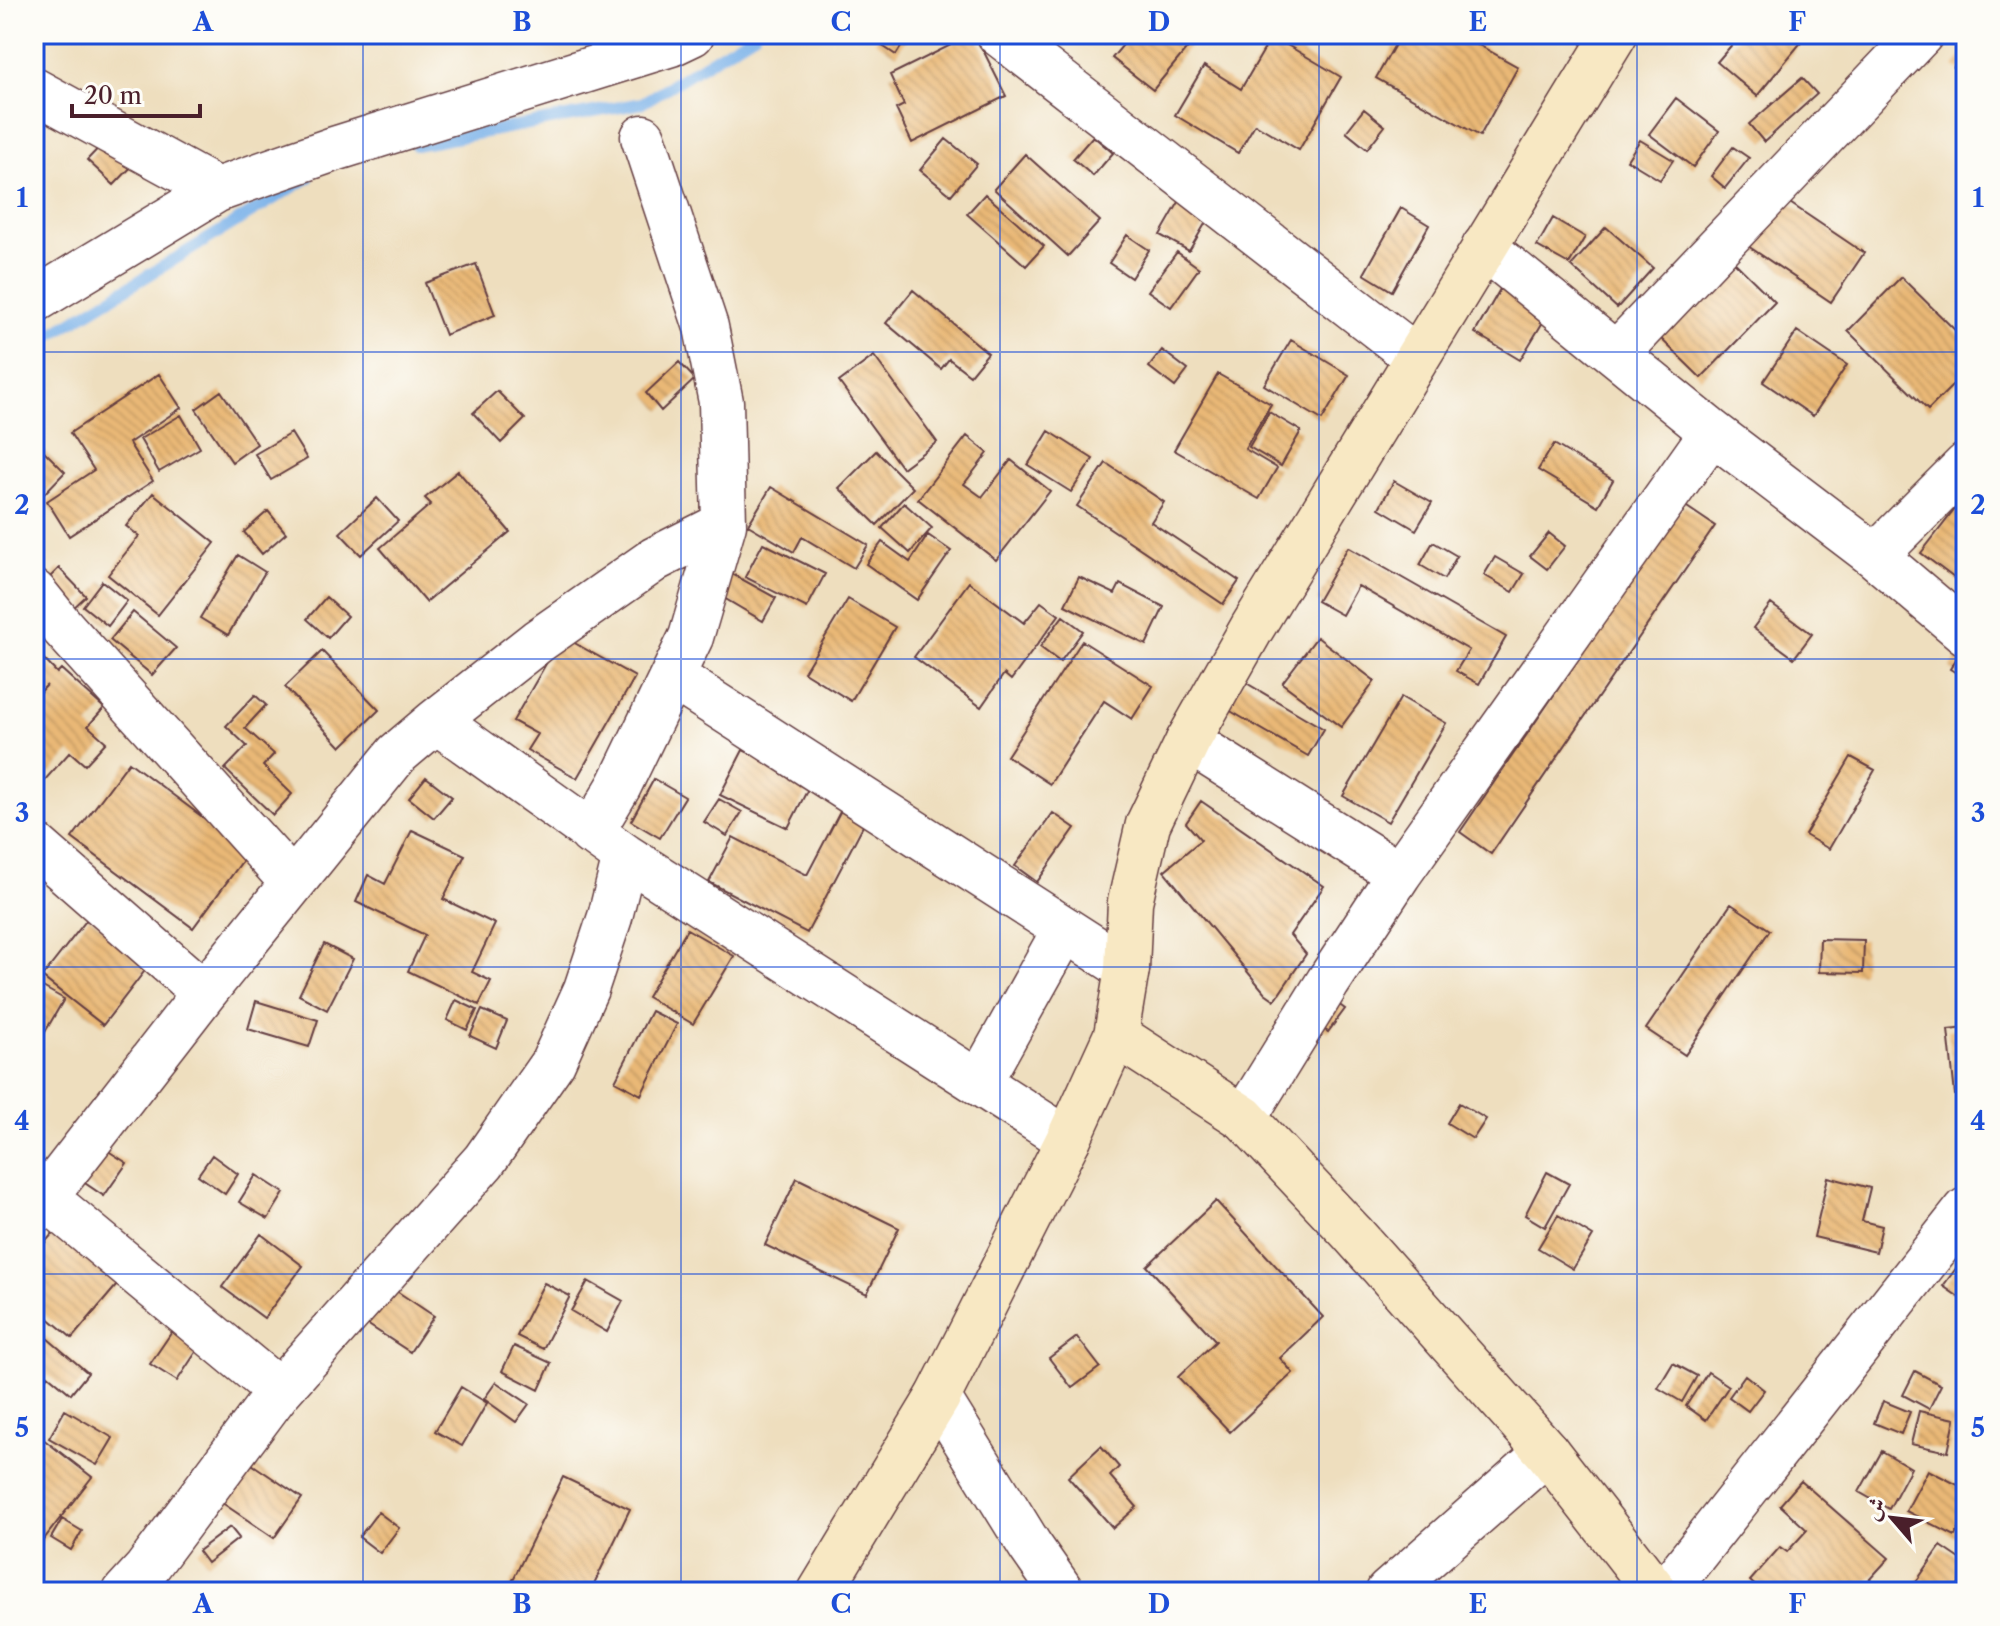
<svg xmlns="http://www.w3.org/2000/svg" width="2000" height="1626" font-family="'Libre Caslon Text',Amiri,serif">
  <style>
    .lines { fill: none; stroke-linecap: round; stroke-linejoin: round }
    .stream { stroke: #79b1e9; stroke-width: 12 }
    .building { fill: url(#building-back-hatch) }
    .street-casing { stroke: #633c41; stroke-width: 47 }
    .secondary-casing { stroke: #633c41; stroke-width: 47 }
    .street { stroke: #fff; stroke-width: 44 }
    .secondary { stroke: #f8e8c3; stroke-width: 44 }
    .grid { fill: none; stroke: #1d4ed8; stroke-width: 2; stroke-opacity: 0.55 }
    .neatline { fill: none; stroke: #1d4ed8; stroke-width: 3 }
    .grid-label { font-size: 26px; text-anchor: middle; font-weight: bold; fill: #1d4ed8 }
  </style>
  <defs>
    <pattern id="building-back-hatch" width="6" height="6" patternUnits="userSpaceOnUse" patternTransform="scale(2)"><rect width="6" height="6" fill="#e9b876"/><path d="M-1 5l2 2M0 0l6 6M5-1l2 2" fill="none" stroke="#c99e66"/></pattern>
  </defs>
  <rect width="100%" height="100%" fill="#fdfcf7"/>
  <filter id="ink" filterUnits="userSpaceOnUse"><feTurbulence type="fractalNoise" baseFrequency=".0125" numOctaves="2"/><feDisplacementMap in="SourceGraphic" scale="16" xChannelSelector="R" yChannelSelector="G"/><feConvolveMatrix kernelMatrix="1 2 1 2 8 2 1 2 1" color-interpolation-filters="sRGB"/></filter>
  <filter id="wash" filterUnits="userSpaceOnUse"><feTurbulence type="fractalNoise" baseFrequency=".006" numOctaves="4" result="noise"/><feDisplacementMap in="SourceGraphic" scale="32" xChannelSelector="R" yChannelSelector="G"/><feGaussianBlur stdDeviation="1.8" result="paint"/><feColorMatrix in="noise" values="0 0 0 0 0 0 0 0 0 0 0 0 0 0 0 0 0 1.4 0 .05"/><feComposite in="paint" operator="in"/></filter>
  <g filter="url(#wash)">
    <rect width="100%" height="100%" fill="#eedebe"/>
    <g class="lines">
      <!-- stream -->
      <path class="stream" d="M416,145L642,103L754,34
        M34,345L308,178"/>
    </g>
    <g id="blocks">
      <!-- building -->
      <path class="building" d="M879,34H909L896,55L875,41Z
        M973,34H975L1006,96L912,143L896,109L904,105L890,75Z
        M1120,34H1199L1153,90L1112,58L1127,40Z
        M1401,34H1459L1518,67L1480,136L1376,78Z
        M1741,34H1808L1757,96L1717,62Z
        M1272,36L1341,77L1299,150L1255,124L1238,153L1175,115L1204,66L1241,89Z
        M1966,50V75L1954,67Z
        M1802,78L1817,94L1764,142L1749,124Z
        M1676,98L1719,131L1693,167L1649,134Z
        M1364,109L1385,126L1367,149L1346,132Z
        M1093,136L1113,153L1093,176L1073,159Z
        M108,138L135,163L114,185L87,160Z
        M946,139L977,164L951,195L920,170Z
        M1640,140L1673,160L1660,180L1627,160Z
        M1733,147L1749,158L1725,188L1711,176Z
        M1025,154L1100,221L1068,256L994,189Z
        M1775,193L1864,253L1831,302L1742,242Z
        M985,194L1044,246L1026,266L967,214Z
        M1183,195L1212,212L1189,251L1160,235Z
        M1401,208L1429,225L1392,291L1364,274Z
        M1553,218L1585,237L1569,264L1537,246Z
        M1606,227L1653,268L1617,308L1571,266Z
        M1127,235L1149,250L1131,278L1109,263Z
        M1723,251L1775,302L1701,378L1649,327Z
        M1177,252L1199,268L1171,307L1148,291Z
        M476,264L495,315L445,335L425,283Z
        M1901,277L1966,341V372L1928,410L1848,331Z
        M1503,284L1549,312L1520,360L1475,333Z
        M913,290L988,353L970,375L949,359L941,369L886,323Z
        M1797,331L1847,365L1813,416L1763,382Z
        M1291,340L1349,375L1322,420L1264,385Z
        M1162,350L1188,370L1175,387L1149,367Z
        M874,356L937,442L902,468L839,382Z
        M679,362L695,379L661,411L646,393Z
        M159,374L181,408L129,443L153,481L69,536L47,501L94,470L70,433Z
        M1218,374L1271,404L1245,449L1277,468L1259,499L1174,450Z
        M221,391L257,444L232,462L196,409Z
        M497,391L525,419L501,443L473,413Z
        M1269,412L1301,431L1281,466L1249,447Z
        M181,415L200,448L159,472L140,439Z
        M1049,431L1093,459L1071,492L1028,465Z
        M291,433L307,459L271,480L255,454Z
        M967,436L988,453L964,484L982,497L1011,460L1050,491L996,560L918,499Z
        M34,441L65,472L40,498L34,492Z
        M1554,444L1613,480L1598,506L1538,470Z
        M876,451L913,488L877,525L839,488Z
        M1106,463L1164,502L1151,522L1239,581L1223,604L1077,506Z
        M458,471L510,532L426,602L380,548L431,504L425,498Z
        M1394,481L1432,503L1416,530L1379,508Z
        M771,487L868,545L854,568L802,537L794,552L748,525Z
        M153,493L215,543L158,615L108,575L139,536L126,526Z
        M1966,495V587L1921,553Z
        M377,498L398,521L361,555L340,533Z
        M904,503L932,528L910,553L882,528Z
        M1684,505L1715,526L1491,854L1460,832Z
        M268,511L286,533L262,554L244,532Z
        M1549,533L1565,546L1547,569L1530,556Z
        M928,535L951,551L917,600L866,564L882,542L910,562Z
        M1433,542L1457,556L1444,579L1420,565Z
        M763,543L825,574L807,608L745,577Z
        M1348,547L1506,637L1479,684L1456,671L1469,650L1358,586L1342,615L1317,601Z
        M238,555L265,572L228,635L200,618Z
        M1495,557L1524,574L1513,592L1484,575Z
        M59,568L86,596L69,612L43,584Z
        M725,570L776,598L763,621L712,591Z
        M1079,577L1115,594L1120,584L1164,607L1146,645L1065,605Z
        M102,581L127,601L108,626L83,606Z
        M969,582L1024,623L1041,602L1059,615L1011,680L1004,674L981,707L914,657Z
        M326,597L347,616L328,638L307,619Z
        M848,599L895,627L851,701L804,672Z
        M1771,604L1812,634L1794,658L1753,628Z
        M133,612L176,648L152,675L110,640Z
        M1063,616L1083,631L1060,662L1040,647Z
        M562,636L635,677L577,778L527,750L537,734L513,721Z
        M1317,637L1375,681L1341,727L1282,683Z
        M1082,641L1153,686L1132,719L1104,701L1050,784L1007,756Z
        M1963,648L1966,649V679L1950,669Z
        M322,651L379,710L341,747L285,687Z
        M37,652L57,673L61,669L104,708L88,726L106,742L85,765L70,752L34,792V699L47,685L34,697V656Z
        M1243,681L1324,729L1308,756L1227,709Z
        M255,695L266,705L245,728L274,754L263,766L292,794L273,815L225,769L247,746L226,726Z
        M1401,697L1446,723L1388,822L1343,796Z
        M743,750L811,783L788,828L720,795Z
        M1851,757L1875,770L1829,849L1805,835Z
        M129,762L249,852L193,928L72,838Z
        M426,777L452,797L434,818L409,798Z
        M654,779L685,797L660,838L631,821Z
        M719,799L742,812L727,836L704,822Z
        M1201,801L1324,886L1290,935L1306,954L1275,1000L1265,993L1164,871L1201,840L1186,823Z
        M841,810L865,822L807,933L709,882L733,837L807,875Z
        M1053,813L1075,828L1037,882L1015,866Z
        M412,830L465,855L443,899L495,924L472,972L491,981L479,1005L408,971L425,935L356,902L368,875L385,884Z
        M1731,904L1770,930L1685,1055L1646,1029Z
        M89,917L150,964L103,1025L42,977Z
        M687,929L734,956L693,1024L647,997Z
        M1820,939L1864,940L1863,973L1819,972Z
        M324,944L353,959L327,1010L299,995Z
        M34,982L64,999L34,1051Z
        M1323,993L1345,1009L1328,1032L1306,1016Z
        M456,1000L477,1010L467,1030L447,1020Z
        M256,1001L318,1020L309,1047L248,1029Z
        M482,1010L507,1021L496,1048L470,1036Z
        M651,1011L677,1024L641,1095L615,1081Z
        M1966,1028V1094L1955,1095L1948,1030Z
        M1459,1103L1486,1119L1473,1139L1447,1123Z
        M94,1142L127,1163L104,1196L73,1175Z
        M212,1155L238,1174L225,1194L198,1175Z
        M1547,1172L1569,1184L1545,1227L1525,1215Z
        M256,1175L284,1193L268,1219L239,1202Z
        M1828,1177L1870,1188L1862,1221L1882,1226L1876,1252L1814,1237Z
        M797,1178L899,1228L867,1294L765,1245Z
        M1216,1201L1323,1317L1280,1358L1293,1373L1230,1432L1178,1377L1216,1341L1147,1266Z
        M1558,1215L1593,1236L1573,1269L1538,1248Z
        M60,1225L122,1279L72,1338L34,1306V1255Z
        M261,1234L303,1266L264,1318L222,1287Z
        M1957,1267L1966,1273V1302L1943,1286Z
        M588,1281L623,1301L607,1332L571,1311Z
        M544,1283L570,1296L543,1349L517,1336Z
        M389,1286L434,1316L410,1352L364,1322Z
        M180,1320L206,1337L177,1381L150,1364Z
        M34,1327L88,1373L71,1394L48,1375L34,1391Z
        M1077,1337L1100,1367L1072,1388L1049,1358Z
        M514,1346L551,1363L539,1390L502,1371Z
        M1673,1363L1697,1376L1682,1402L1658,1388Z
        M1915,1371L1941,1385L1929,1409L1903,1395Z
        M1708,1372L1729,1386L1706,1420L1686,1406Z
        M1745,1375L1764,1390L1748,1411L1729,1397Z
        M496,1382L529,1404L516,1422L484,1399Z
        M461,1387L487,1403L462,1446L435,1431Z
        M1883,1401L1910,1412L1901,1434L1874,1423Z
        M65,1410L113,1438L97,1465L49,1438Z
        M1919,1411L1955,1419L1948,1452L1911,1444Z
        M34,1432L92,1477L34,1552Z
        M1101,1446L1119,1467L1110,1476L1137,1507L1113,1528L1068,1477Z
        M1882,1451L1911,1468L1889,1509L1859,1492Z
        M240,1456L302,1498L274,1538L212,1496Z
        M1928,1470L1966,1489V1515L1955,1536L1906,1511Z
        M563,1477L630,1509L590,1592H507Z
        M1801,1481L1889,1558L1858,1592H1762L1750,1581L1780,1547L1787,1552L1807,1530L1780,1505Z
        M378,1512L399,1528L380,1553L359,1537Z
        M62,1519L82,1531L71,1550L51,1538Z
        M230,1527L239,1538L207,1563L198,1551Z
        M1941,1546L1966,1563V1574L1953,1592H1909Z"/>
    </g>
  </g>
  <g filter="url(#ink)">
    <use href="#blocks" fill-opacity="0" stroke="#633c41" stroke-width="2"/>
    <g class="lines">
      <defs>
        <path id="street" d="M999,34L1416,357
          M34,90L217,190
          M1484,247L1712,432L1875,556L1966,633
          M34,301L217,190L331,150L671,44L692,34
          M1617,353L1921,34
          M1875,556L1966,465
          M34,592L63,628L292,882
          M673,677L1127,969
          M436,721L538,641L655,559L724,524
          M1188,741L1399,874
          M591,833L619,786L691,637L724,524L721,402L706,327L643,137
          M34,844L204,993
          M979,1083L1065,929
          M1244,1118L1328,982L1399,874L1712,432
          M46,1198L279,1391
          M34,1212L204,993L397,754L436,721L625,856L1068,1140
          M938,1397L1030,1546L1062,1592
          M125,1592L146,1569L279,1391L484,1161L553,1062L586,989L610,917L625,856
          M1388,1592L1547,1452
          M1665,1592L1966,1210"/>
        <path id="secondary" d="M1116,1035L1244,1118L1352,1233L1547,1452L1656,1592
          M820,1592L938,1397L1068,1140L1116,1035L1127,969L1130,902L1148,824L1188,741L1252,628L1615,34"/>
      </defs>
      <!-- street casing -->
      <use href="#street" class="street-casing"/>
      <!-- secondary casing -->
      <use href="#secondary" class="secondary-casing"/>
      <!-- street -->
      <use href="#street" class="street"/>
      <!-- secondary -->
      <use href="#secondary" class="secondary"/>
    </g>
  </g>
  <!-- grid -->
  <path class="grid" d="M363,34V1592M681,34V1592M1000,34V1592M1319,34V1592M1637,34V1592M34,352H1966M34,659H1966M34,967H1966M34,1274H1966"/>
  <!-- margin -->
  <rect width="2000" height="1626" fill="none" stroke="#fdfcf7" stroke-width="88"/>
  <!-- north arrow -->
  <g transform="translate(1892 1518) rotate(298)" stroke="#fdfcf7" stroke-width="6" paint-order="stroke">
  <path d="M0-6L14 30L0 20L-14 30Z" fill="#4a1f2b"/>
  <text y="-12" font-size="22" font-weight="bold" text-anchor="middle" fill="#4a1f2b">ش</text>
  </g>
  <!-- scale -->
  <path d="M72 104v12h128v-12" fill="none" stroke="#4a1f2b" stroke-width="4"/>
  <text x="84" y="104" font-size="24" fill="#4a1f2b" stroke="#fdfcf7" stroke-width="6" paint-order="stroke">20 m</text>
  <rect x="44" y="44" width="1912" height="1538" class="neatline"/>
  <g class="grid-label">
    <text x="203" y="31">A</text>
    <text x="522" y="31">B</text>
    <text x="841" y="31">C</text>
    <text x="1159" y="31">D</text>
    <text x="1478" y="31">E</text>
    <text x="1797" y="31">F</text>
    <text x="22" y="207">1</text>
    <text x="1978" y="207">1</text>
    <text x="22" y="514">2</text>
    <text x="1978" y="514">2</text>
    <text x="22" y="822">3</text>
    <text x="1978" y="822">3</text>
    <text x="22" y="1130">4</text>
    <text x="1978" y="1130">4</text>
    <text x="22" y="1437">5</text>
    <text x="1978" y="1437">5</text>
    <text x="203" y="1613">A</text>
    <text x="522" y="1613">B</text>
    <text x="841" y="1613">C</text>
    <text x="1159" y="1613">D</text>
    <text x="1478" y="1613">E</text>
    <text x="1797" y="1613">F</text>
  </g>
</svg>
